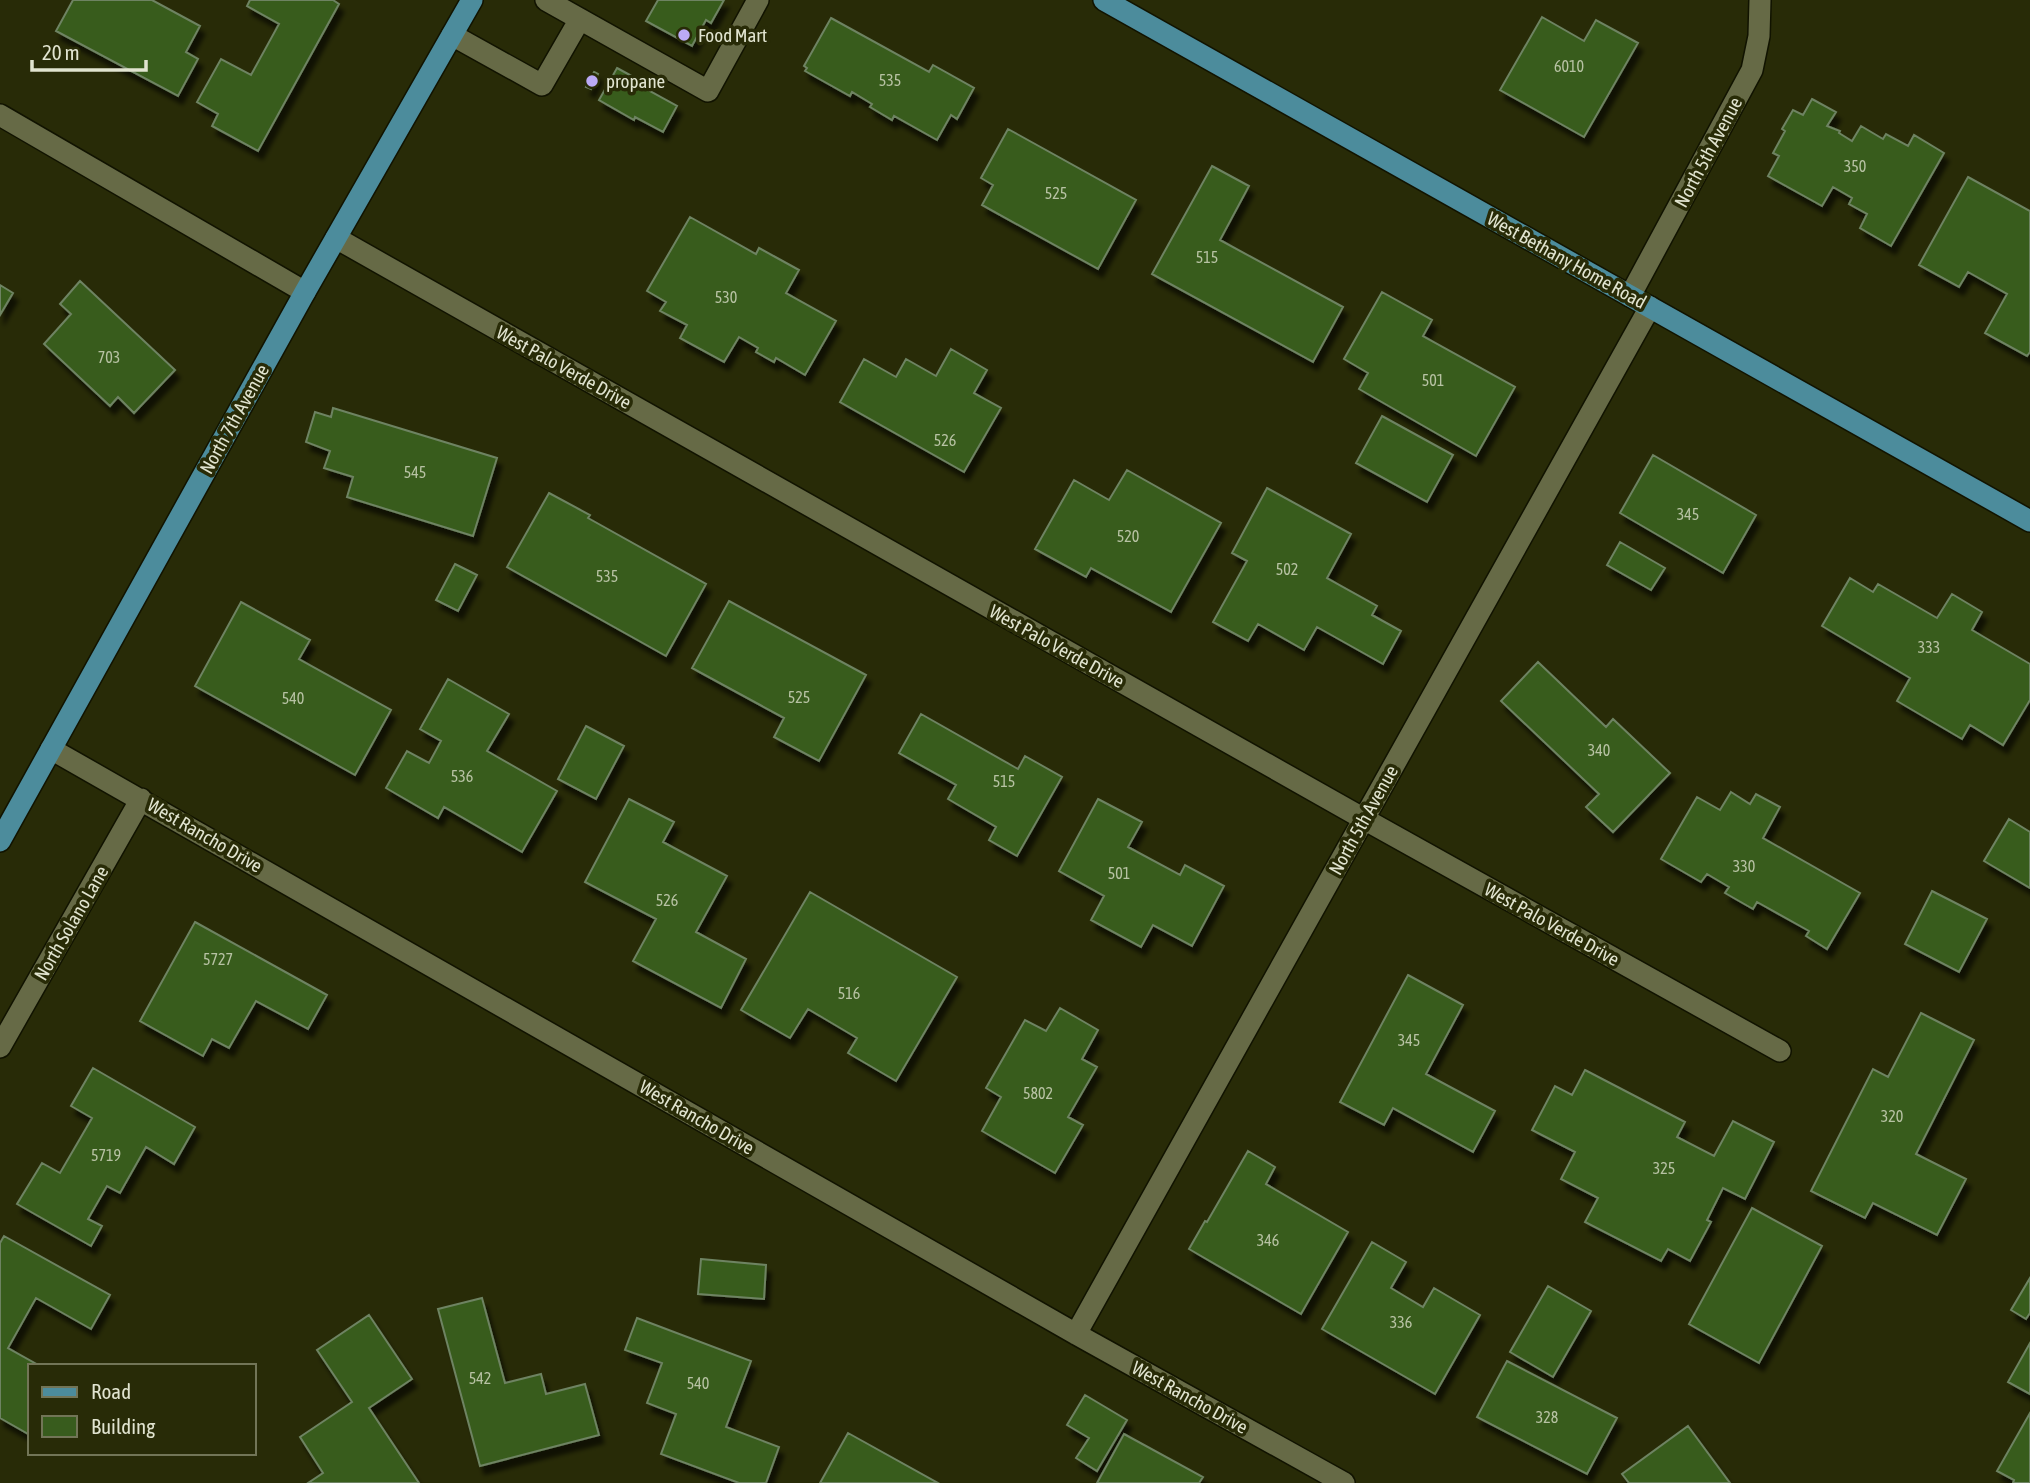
<svg xmlns="http://www.w3.org/2000/svg" width="2030" height="1483" font-family="'Asap Condensed',sans-serif">
  <style>
    .building { fill: #385c1d; stroke: #6e8362; stroke-width: 2; filter: url(#shadow) }
    .lines { fill: none; stroke-linecap: round; stroke-linejoin: round }
    .minor-casing { stroke: #111300; stroke-width: 24 }
    .major-casing { stroke: #111300; stroke-width: 24 }
    .minor { stroke: #666a46; stroke-width: 21 }
    .major { stroke: #4c8c9c; stroke-width: 21 }
    .poi-dot { fill: #bbaaf6; stroke: #282b07; stroke-width: 2.5 }
    .labels { text-anchor: middle; dominant-baseline: central; stroke-width: 7; stroke-linejoin: round; paint-order: stroke }
    .number-label { font-size: 16px; fill: #b7c2a3 }
    .poi-label { font-size: 19px; fill: #e1e4d0; stroke: #282b07; text-anchor: start }
    .street-label { font-size: 19px; fill: #e1e4d0; stroke: #282b07 }
  </style>
  <defs>
    <filter id="shadow"><feDropShadow dx="4.5" dy="8" stdDeviation="2" flood-color="#0009"/></filter>
  </defs>
  <rect width="100%" height="100%" fill="#282b07"/>
  <!-- building -->
  <path class="building" d="M73,0H152L200,26L186,52L198,59L178,96L56,31Z
    M250,0H333L339,4L258,151L212,126L218,114L197,102L221,59L251,75L279,24L247,6Z
    M658,0H724L711,23L706,20L692,46L646,21Z
    M1542,17L1584,41L1596,20L1638,43L1584,137L1500,90Z
    M831,18L929,72L933,65L974,88L957,119L951,115L937,140L894,116L892,120L870,107L872,104L852,92L850,96L805,71L807,68L804,66Z
    M617,68L652,87L650,91L677,106L663,132L635,117L634,120L599,100Z
    M594,72L598,74L591,89L586,87Z
    M1812,99L1836,112L1827,126L1840,131L1839,133L1852,141L1861,126L1883,139L1886,134L1908,146L1914,135L1944,153L1891,246L1860,228L1867,214L1849,204L1852,198L1833,187L1822,206L1768,176L1779,156L1773,153L1785,131L1782,129L1793,110L1803,115Z
    M1008,129L1136,200L1098,269L982,205L993,185L981,178Z
    M1212,166L1249,186L1220,240L1343,307L1313,362L1152,274Z
    M1968,177L2030,211V352L2027,356L1985,333L2007,294L1968,272L1959,287L1919,265Z
    M690,217L756,254L759,248L799,270L786,293L836,321L805,375L776,358L774,362L756,352L758,348L739,337L724,362L680,338L687,325L660,311L666,302L647,291Z
    M80,281L175,370L134,413L118,397L110,406L44,344L71,314L60,304Z
    M0,285L13,293L0,315Z
    M1382,292L1432,320L1423,336L1515,387L1476,456L1359,389L1368,373L1344,359Z
    M951,349L987,370L974,393L1001,408L964,472L840,402L864,359L896,377L906,359L936,376Z
    M333,408L497,458L473,536L347,497L353,477L324,468L330,451L306,442L315,412L331,417Z
    M1382,416L1453,455L1427,502L1356,463Z
    M1653,455L1756,515L1723,573L1620,513Z
    M1127,470L1221,523L1171,612L1091,568L1086,577L1035,549L1074,480L1109,500Z
    M1267,488L1351,534L1327,578L1377,606L1372,615L1401,631L1383,664L1317,627L1304,650L1258,624L1248,641L1213,622L1247,561L1232,553Z
    M549,493L590,515L588,518L706,584L666,656L507,567Z
    M1620,542L1665,568L1651,590L1607,565Z
    M455,564L477,575L458,611L436,600Z
    M1850,578L1873,592L1878,584L1937,618L1952,594L1982,612L1972,630L2030,664V700L2003,745L1970,725L1962,739L1897,701L1910,678L1822,626Z
    M729,601L866,675L819,761L774,737L784,718L692,668Z
    M241,602L310,640L299,659L391,710L355,775L195,686Z
    M1538,662L1606,727L1613,719L1670,773L1613,832L1586,807L1599,794L1501,701Z
    M448,679L509,714L487,751L557,791L522,852L444,807L438,818L386,788L407,751L429,763L441,741L420,729Z
    M921,714L1018,769L1025,756L1062,777L1017,856L989,840L996,827L948,799L956,785L899,753Z
    M586,726L624,746L596,799L558,779Z
    M1731,792L1750,804L1756,794L1780,807L1763,838L1860,893L1827,949L1806,936L1809,931L1757,902L1753,909L1725,893L1729,887L1707,874L1701,882L1661,859L1697,797L1720,810Z
    M629,799L674,822L663,842L727,876L696,932L746,959L721,1008L633,961L656,919L585,882Z
    M1098,799L1142,822L1128,847L1180,875L1185,865L1224,886L1192,946L1153,925L1141,947L1091,920L1104,896L1059,871Z
    M2009,819L2030,832V888L1984,861Z
    M1932,891L1987,919L1959,972L1905,944Z
    M810,892L957,977L896,1081L848,1053L857,1038L808,1009L790,1038L741,1010Z
    M195,922L327,995L308,1029L256,1001L229,1048L212,1039L203,1056L140,1021Z
    M1408,975L1463,1005L1426,1074L1495,1111L1473,1152L1393,1108L1384,1125L1340,1102Z
    M1060,1008L1098,1030L1082,1059L1097,1067L1068,1117L1083,1125L1055,1173L982,1131L1001,1097L986,1088L1025,1020L1046,1031Z
    M1921,1013L1974,1040L1916,1154L1966,1179L1937,1235L1873,1203L1865,1218L1811,1191L1873,1069L1888,1077Z
    M93,1068L195,1127L174,1164L146,1147L120,1193L107,1186L88,1219L102,1226L91,1246L17,1204L42,1163L60,1173L92,1118L71,1106Z
    M1585,1070L1685,1122L1677,1137L1714,1156L1733,1121L1774,1142L1745,1199L1723,1188L1707,1220L1711,1222L1690,1261L1668,1249L1661,1261L1585,1222L1598,1198L1561,1179L1575,1152L1532,1130L1555,1086L1572,1095Z
    M1248,1151L1275,1167L1266,1184L1348,1232L1301,1314L1189,1249L1205,1221L1207,1222Z
    M1752,1208L1822,1246L1759,1363L1689,1324Z
    M4,1236L110,1295L91,1329L36,1298L8,1348L40,1366H30V1435L0,1418V1243Z
    M1372,1242L1406,1262L1391,1288L1423,1307L1434,1288L1480,1315L1435,1394L1322,1329Z
    M701,1259L766,1265L764,1299L698,1294Z
    M2030,1278V1313L2026,1319L2011,1310Z
    M1548,1286L1591,1311L1553,1377L1510,1352Z
    M482,1298L505,1383L541,1374L546,1394L585,1384L599,1435L480,1466L438,1309Z
    M369,1315L412,1379L369,1408L419,1483H308L323,1473L300,1437L352,1402L317,1350Z
    M637,1318L751,1361L726,1427L779,1447L766,1483H739L661,1454L676,1414L647,1403L662,1363L625,1350Z
    M2030,1343V1394L2008,1382Z
    M1507,1361L1617,1418L1587,1474L1477,1417Z
    M1085,1395L1127,1420L1097,1471L1076,1458L1089,1438L1067,1425Z
    M2030,1413V1483H2013L2014,1480L1997,1471Z
    M1688,1426L1730,1483H1629L1622,1474Z
    M848,1433L938,1483H820Z
    M1124,1434L1203,1477L1199,1483H1097Z"/>
  <g class="lines">
    <defs>
      <path id="minor" d="M546,0L708,91L758,0
        M452,35L542,85L580,19
        M0,115L305,292
        M336,238L1364,819L1780,1051
        M1630,296L1752,70L1759,36L1760,0
        M51,749L1076,1334L1344,1483
        M0,1047L141,799
        M1076,1334L1650,307"/>
      <path id="major" d="M1104,0L2030,521
        M0,841L305,292L472,0"/>
    </defs>
    <!-- minor casing -->
    <use href="#minor" class="minor-casing"/>
    <!-- major casing -->
    <use href="#major" class="major-casing"/>
    <!-- minor -->
    <use href="#minor" class="minor"/>
    <!-- major -->
    <use href="#major" class="major"/>
  </g>
  <!-- markers -->
  <g class="poi-dot">
    <circle cx="684" cy="35" r="7"/>
    <circle cx="592" cy="81" r="7"/>
  </g>
  <g class="labels">
    <!-- number labels -->
    <g class="number-label">
      <text x="1569" y="66">6010</text>
      <text x="890" y="80">535</text>
      <text x="1855" y="166">350</text>
      <text x="1056" y="193">525</text>
      <text x="1207" y="257">515</text>
      <text x="726" y="297">530</text>
      <text x="109" y="357">703</text>
      <text x="1433" y="380">501</text>
      <text x="945" y="440">526</text>
      <text x="415" y="472">545</text>
      <text x="1688" y="514">345</text>
      <text x="1128" y="536">520</text>
      <text x="1287" y="569">502</text>
      <text x="607" y="576">535</text>
      <text x="1929" y="647">333</text>
      <text x="799" y="697">525</text>
      <text x="293" y="698">540</text>
      <text x="1599" y="750">340</text>
      <text x="462" y="776">536</text>
      <text x="1004" y="781">515</text>
      <text x="1744" y="866">330</text>
      <text x="1119" y="873">501</text>
      <text x="667" y="900">526</text>
      <text x="218" y="959">5727</text>
      <text x="849" y="993">516</text>
      <text x="1409" y="1040">345</text>
      <text x="1038" y="1093">5802</text>
      <text x="1892" y="1116">320</text>
      <text x="106" y="1155">5719</text>
      <text x="1664" y="1168">325</text>
      <text x="1268" y="1240">346</text>
      <text x="1401" y="1322">336</text>
      <text x="480" y="1378">542</text>
      <text x="698" y="1383">540</text>
      <text x="1547" y="1417">328</text>
    </g>
    <!-- poi labels -->
    <g class="poi-label">
      <text x="698" y="35">Food Mart</text>
      <text x="606" y="81">propane</text>
    </g>
    <!-- street labels -->
    <g class="street-label">
      <text transform="translate(1708 152) rotate(-62)">North 5th Avenue</text>
      <text transform="translate(1567 260) rotate(29)">West Bethany Home Road</text>
      <text transform="translate(564 367) rotate(29)">West Palo Verde Drive</text>
      <text transform="translate(234 419) rotate(-61)">North 7th Avenue</text>
      <text transform="translate(1057 646) rotate(29)">West Palo Verde Drive</text>
      <text transform="translate(1363 820) rotate(-61)">North 5th Avenue</text>
      <text transform="translate(205 835) rotate(30)">West Rancho Drive</text>
      <text transform="translate(71 923) rotate(-60)">North Solano Lane</text>
      <text transform="translate(1552 924) rotate(29)">West Palo Verde Drive</text>
      <text transform="translate(697 1117) rotate(30)">West Rancho Drive</text>
      <text transform="translate(1190 1397) rotate(29)">West Rancho Drive</text>
    </g>
  </g>
  <!-- legend -->
  <rect x="28" y="1364" width="228" height="91" fill="#282b07" stroke="#727557" stroke-width="2"/>
  <rect x="42" y="1387" width="35" height="10" fill="#4c8c9c" stroke="#727557" stroke-width="2"/>
  <text x="91" y="1399" font-size="21" fill="#e1e4d0">Road</text>
  <rect x="42" y="1416" width="35" height="21" fill="#385c1d" stroke="#727557" stroke-width="2"/>
  <text x="91" y="1434" font-size="21" fill="#e1e4d0">Building</text>
  <!-- scale -->
  <path d="M32 60v10h114v-10" fill="none" stroke="#e1e4d0" stroke-width="3.5"/>
  <text x="42" y="60" font-size="21" fill="#e1e4d0" stroke="#282b07" stroke-width="5" paint-order="stroke">20 m</text>
</svg>
